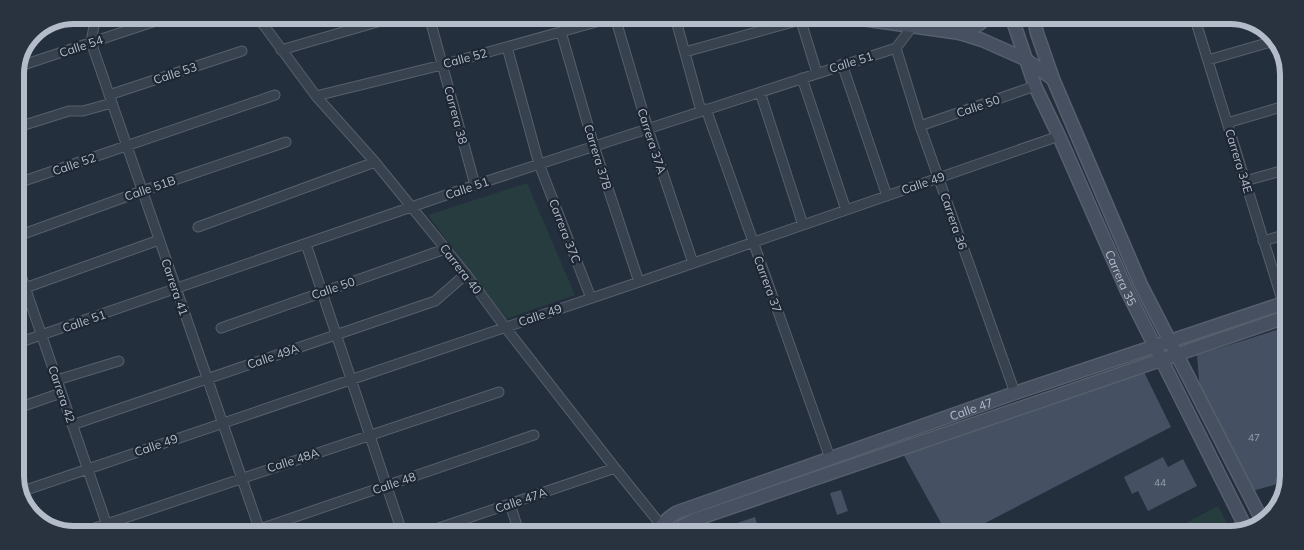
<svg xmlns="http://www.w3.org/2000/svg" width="1304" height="550" font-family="Mulish,sans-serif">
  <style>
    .green { fill: #263c3f }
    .building { fill: #455162 }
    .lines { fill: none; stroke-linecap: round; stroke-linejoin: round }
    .street-casing { stroke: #565f6c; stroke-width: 11 }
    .secondary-casing { stroke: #565f6c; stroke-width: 15 }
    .street { stroke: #38414e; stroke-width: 9 }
    .secondary { stroke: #465061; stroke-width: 12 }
    .labels { text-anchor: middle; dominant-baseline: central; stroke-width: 4.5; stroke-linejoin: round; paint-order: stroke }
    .number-label { font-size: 10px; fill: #98a1af }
    .street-label { font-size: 12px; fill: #b4bcc9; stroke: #1d2633 }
    .rim { fill: none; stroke: #b4bcc9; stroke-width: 6 }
  </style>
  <rect width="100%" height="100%" fill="#242f3e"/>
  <!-- green -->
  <path class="green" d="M527,183L575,295L506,319L428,215Z
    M1218,506L1233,534L1163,535Z"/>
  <!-- building -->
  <path class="building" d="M1286,327L1285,482L1252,491L1200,392L1197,355Z
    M1144,372L1171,427L964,534H947L902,452Z
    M1163,457L1168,467L1183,459L1197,486L1148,511L1138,491L1132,494L1124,477Z
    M841,490L848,511L837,515L830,493Z
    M755,517L760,533H707Z"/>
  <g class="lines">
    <defs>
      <path id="street" d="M96,15L91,42L260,531
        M257,16L316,96L375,162L466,274L505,327L615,468L661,525L663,530
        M429,16L475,185
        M615,17L648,129L693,263
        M675,17L701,111
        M800,18L817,73
        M1195,19L1283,303
        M561,32L594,146L639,282
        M507,47L539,164L591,298
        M896,48L920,126L1015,393
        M281,50L398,16
        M685,52L800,20
        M1208,60L1277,40
        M842,64L887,196
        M17,67L174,15
        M802,78L846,210
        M760,92L803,225
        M109,95L242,51
        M316,96L442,65L614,17
        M706,109L830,458
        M1227,123L1288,105
        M920,126L1035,86
        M15,128L69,111H83L112,103
        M1245,181L1288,169
        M15,184L275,95
        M198,227L375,162
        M15,237L142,191L286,142
        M1263,241L1287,234
        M306,244L402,532
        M15,258L109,531
        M25,288L159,240
        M221,328L445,249
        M15,344L475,185L896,48L912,27
        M57,380L119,361
        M15,409L61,393
        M72,425L435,301L466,274
        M20,492L639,282L1059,136
        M510,504L519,532
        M86,531L499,392
        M254,531L534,435
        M427,532L615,468"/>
      <g id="secondary">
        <path d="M855,18L960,33L982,40L1025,59L1053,79"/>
        <path id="s1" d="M1012,18L1035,86L1059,136L1127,291L1247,530"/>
        <path d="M1034,19L1037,33L1053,79L1141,285L1264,524"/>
        <path d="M960,33L975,27L987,18"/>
        <path id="s2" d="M657,533C662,523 668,517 678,512L1015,393L1287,302"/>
        <path d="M676,533L683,526L694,520L1286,317"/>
      </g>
    </defs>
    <!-- street casing -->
    <use href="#street" class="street-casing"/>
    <!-- secondary casing -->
    <use href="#secondary" class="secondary-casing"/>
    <!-- street -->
    <use href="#street" class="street"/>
    <!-- secondary -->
    <use href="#secondary" class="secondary"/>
  </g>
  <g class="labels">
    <!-- number labels -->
    <g class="number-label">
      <text x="1254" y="437">47</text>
      <text x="1160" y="482">44</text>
    </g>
    <!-- street labels -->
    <g class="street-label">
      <text transform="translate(81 46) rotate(-18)">Calle 54</text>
      <text transform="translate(465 58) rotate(-15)">Calle 52</text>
      <text transform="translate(851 62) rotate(-17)">Calle 51</text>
      <text transform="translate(175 73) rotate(-18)">Calle 53</text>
      <text transform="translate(978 106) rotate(-19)">Calle 50</text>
      <text transform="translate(456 115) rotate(75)">Carrera 38</text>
      <text transform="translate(652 141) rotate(72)">Carrera 37A</text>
      <text transform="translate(598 157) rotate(73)">Carrera 37B</text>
      <text transform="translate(1239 161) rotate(73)">Carrera 34E</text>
      <text transform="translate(74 164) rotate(-19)">Calle 52</text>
      <text transform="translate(923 183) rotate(-19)">Calle 49</text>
      <text transform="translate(150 188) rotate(-19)">Calle 51B</text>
      <text transform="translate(467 188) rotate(-19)">Calle 51</text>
      <text transform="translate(954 221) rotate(71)">Carrera 36</text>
      <text transform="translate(565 231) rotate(69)">Carrera 37C</text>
      <text transform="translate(461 269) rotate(52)">Carrera 40</text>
      <text stroke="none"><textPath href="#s1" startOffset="282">Carrera 35</textPath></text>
      <text transform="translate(768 284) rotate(70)">Carrera 37</text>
      <text transform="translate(175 287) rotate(71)">Carrera 41</text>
      <text transform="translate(333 288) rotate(-19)">Calle 50</text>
      <text transform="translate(540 315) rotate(-19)">Calle 49</text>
      <text transform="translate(84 321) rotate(-19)">Calle 51</text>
      <text transform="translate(273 356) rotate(-19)">Calle 49A</text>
      <text transform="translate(62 394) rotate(71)">Carrera 42</text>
      <text stroke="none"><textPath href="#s2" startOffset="341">Calle 47</textPath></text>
      <text transform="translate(156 445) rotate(-19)">Calle 49</text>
      <text transform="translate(293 460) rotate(-18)">Calle 48A</text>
      <text transform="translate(394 483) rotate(-19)">Calle 48</text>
      <text transform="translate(521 500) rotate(-19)">Calle 47A</text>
    </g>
  </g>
  <!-- crop -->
  <path d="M0 0H1304V550H0ZM74 24H1230A50 50 0 0 1 1280 74V476A50 50 0 0 1 1230 526H74A50 50 0 0 1 24 476V74A50 50 0 0 1 74 24Z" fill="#29323f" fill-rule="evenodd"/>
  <path class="rim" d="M74 24H1230A50 50 0 0 1 1280 74V476A50 50 0 0 1 1230 526H74A50 50 0 0 1 24 476V74A50 50 0 0 1 74 24Z"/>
</svg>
